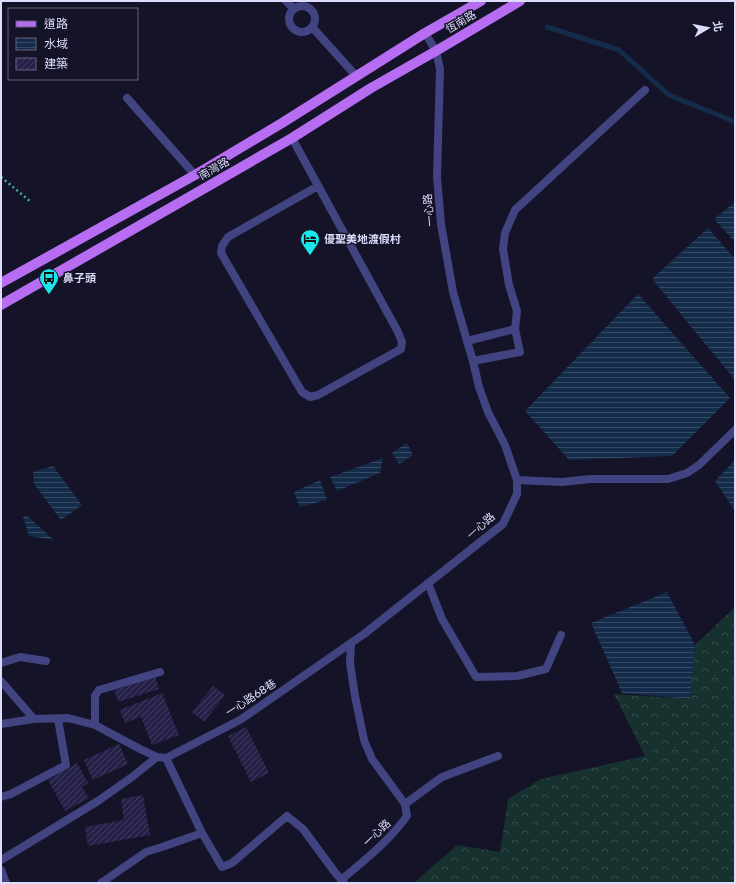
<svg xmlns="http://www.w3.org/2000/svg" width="736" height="884" font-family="Rubik,'Noto Sans TC',sans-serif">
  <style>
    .forest { fill: url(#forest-crowns) }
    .water { fill: url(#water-rules) }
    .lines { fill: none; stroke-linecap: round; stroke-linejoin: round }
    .stream { stroke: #142c4a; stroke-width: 5 }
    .building { fill: url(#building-hatch) }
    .path { stroke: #3cb0a0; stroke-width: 2.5; stroke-dasharray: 2 3; stroke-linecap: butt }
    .service { stroke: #424482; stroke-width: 8 }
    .minor { stroke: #424482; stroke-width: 8 }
    .primary { stroke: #b66df2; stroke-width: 10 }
    .labels { text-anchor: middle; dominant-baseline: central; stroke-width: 3; stroke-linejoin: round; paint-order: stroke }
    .street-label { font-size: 11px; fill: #dddcfc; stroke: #151327 }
    .poi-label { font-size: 11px; font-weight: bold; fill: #dddcfc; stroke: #151327; text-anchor: start }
  </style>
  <defs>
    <pattern id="forest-crowns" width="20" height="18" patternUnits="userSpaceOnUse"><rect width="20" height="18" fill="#16312e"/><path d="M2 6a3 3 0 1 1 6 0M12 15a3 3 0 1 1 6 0" fill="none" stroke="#374e4d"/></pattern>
    <pattern id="water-rules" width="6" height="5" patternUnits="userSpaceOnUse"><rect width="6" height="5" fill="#142c4a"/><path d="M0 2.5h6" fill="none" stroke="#364a65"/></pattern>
    <pattern id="building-hatch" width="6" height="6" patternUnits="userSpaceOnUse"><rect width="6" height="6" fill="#252047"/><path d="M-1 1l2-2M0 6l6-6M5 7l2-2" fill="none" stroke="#444062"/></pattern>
  </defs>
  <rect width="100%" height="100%" fill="#151327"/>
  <!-- forest -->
  <path class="forest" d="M735,607V883H414L457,845L500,852L508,799L541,779L645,756L614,694L689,699L695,645Z"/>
  <!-- water -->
  <path class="water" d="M735,202V242L714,219Z
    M708,228L735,259V380L652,279Z
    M638,294L730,398L672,456L569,460L525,411Z
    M407,443L413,455L399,464L392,453Z
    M383,458L380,473L337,491L330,477Z
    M735,460V511L715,481Z
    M53,466L82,505L61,520L34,484L33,472Z
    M320,480L327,500L300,507L294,492Z
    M26,515L54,540L29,536L23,517Z
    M667,592L695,645L690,699L622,693L591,623Z"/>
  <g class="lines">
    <!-- stream -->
    <path class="stream" d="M547,27L619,50L669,95L735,122"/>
  </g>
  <!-- building -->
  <path class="building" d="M155,676L159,689L118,702L114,690Z
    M213,686L225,695L204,722L192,712Z
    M162,693L179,735L152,745L141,717L125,723L120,710Z
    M246,727L269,773L251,782L228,736Z
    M119,744L128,764L93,780L84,760Z
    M77,763L88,783L82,787L89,798L65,811L48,780Z
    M143,795L150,835L88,846L85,827L124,820L121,799Z"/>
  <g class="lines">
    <!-- path -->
    <path class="path" d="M1,177L31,202"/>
    <!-- service -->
    <path class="service" d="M286,1L293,8
      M289 19a13 13 0 1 1 26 0a13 13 0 1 1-26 0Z
      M312,27L357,77
      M425,33L436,51
      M127,98L195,175
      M292,138L398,332L402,342L401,349L318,395L310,397L302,392L221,253L222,246L228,237L318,186
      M467,341L515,329L517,311L509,285L503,249L505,233L515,210L645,90
      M473,361L520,352L515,329
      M517,480L562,482L591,479H668L687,473L699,465L735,430
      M428,583L442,619L476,677L517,676L546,669L561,635
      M1,663L20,657L46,661
      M1,681L34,719L68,718L95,725L140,749L157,757L132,777L98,801L1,860
      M1,724L34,719
      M95,725V696L99,690L160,672
      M157,757L166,758L240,720L351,643
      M1,797L11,794L66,765L58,719
      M405,804L442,777L498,756
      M202,833L222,867L232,863L287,816L303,829L334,871L344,883
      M1,870L6,883
      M101,883L146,852L162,847L202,833L166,758"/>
    <!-- minor -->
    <path class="minor" d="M341,880C364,861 389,841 407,816L405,804L372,759L364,740L355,696L350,663L351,643L364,634L503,524L517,494V480L505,445L488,412L479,387L473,361L467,341L453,292L441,224L437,177L440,69L436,51"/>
    <!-- primary -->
    <path class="primary" d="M1,283L195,175L282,123L425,33L481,1
      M1,305L292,138L371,88L436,51L520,1"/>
  </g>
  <!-- icons -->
  <defs>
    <symbol id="hotel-pin" viewBox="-11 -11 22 30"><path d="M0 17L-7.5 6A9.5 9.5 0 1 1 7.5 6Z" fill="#1ae5ea" stroke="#151327"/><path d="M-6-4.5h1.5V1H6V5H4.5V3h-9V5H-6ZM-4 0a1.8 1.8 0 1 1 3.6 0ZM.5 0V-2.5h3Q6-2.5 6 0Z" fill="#111"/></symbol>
    <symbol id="bus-pin" viewBox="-11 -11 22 30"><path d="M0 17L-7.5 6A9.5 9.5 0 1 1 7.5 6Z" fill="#1ae5ea" stroke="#151327"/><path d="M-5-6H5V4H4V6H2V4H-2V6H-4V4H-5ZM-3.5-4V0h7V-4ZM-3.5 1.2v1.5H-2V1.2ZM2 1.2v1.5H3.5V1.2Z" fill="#111"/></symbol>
  </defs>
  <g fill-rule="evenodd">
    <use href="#hotel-pin" x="299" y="228" width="22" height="30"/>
    <use href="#bus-pin" x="38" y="267" width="22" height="30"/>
  </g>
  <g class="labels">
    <!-- street labels -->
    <g class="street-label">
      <text transform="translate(461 22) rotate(-31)">恆南路</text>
      <text transform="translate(214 169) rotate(-30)">南灣路</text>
      <text transform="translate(429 210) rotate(-95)">一心路</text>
      <text transform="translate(481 526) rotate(-42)">一心路</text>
      <text transform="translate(251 698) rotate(-33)">一心路68巷</text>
      <text transform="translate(377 833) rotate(-44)">一心路</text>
    </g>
    <!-- poi labels -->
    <g class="poi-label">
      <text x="324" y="239">優聖美地渡假村</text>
      <text x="63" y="278">鼻子頭</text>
    </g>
  </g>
  <!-- border -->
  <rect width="736" height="884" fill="none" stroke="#dddcfc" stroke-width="4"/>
  <!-- legend -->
  <rect x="8" y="8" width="130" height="72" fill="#151327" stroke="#65637c"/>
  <rect x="16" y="21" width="20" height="6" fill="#b66df2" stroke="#65637c"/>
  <text x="44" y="28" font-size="12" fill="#dddcfc">道路</text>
  <rect x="16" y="38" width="20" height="12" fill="url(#water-rules)" stroke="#65637c"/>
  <text x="44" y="48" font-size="12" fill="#dddcfc">水域</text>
  <rect x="16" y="58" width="20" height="12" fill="url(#building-hatch)" stroke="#65637c"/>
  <text x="44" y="68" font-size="12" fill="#dddcfc">建築</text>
  <!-- north arrow -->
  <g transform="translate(708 28) rotate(80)" stroke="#151327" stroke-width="3" paint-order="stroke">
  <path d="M0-3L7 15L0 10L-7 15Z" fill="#dddcfc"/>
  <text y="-6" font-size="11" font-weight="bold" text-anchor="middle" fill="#dddcfc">北</text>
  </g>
</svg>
